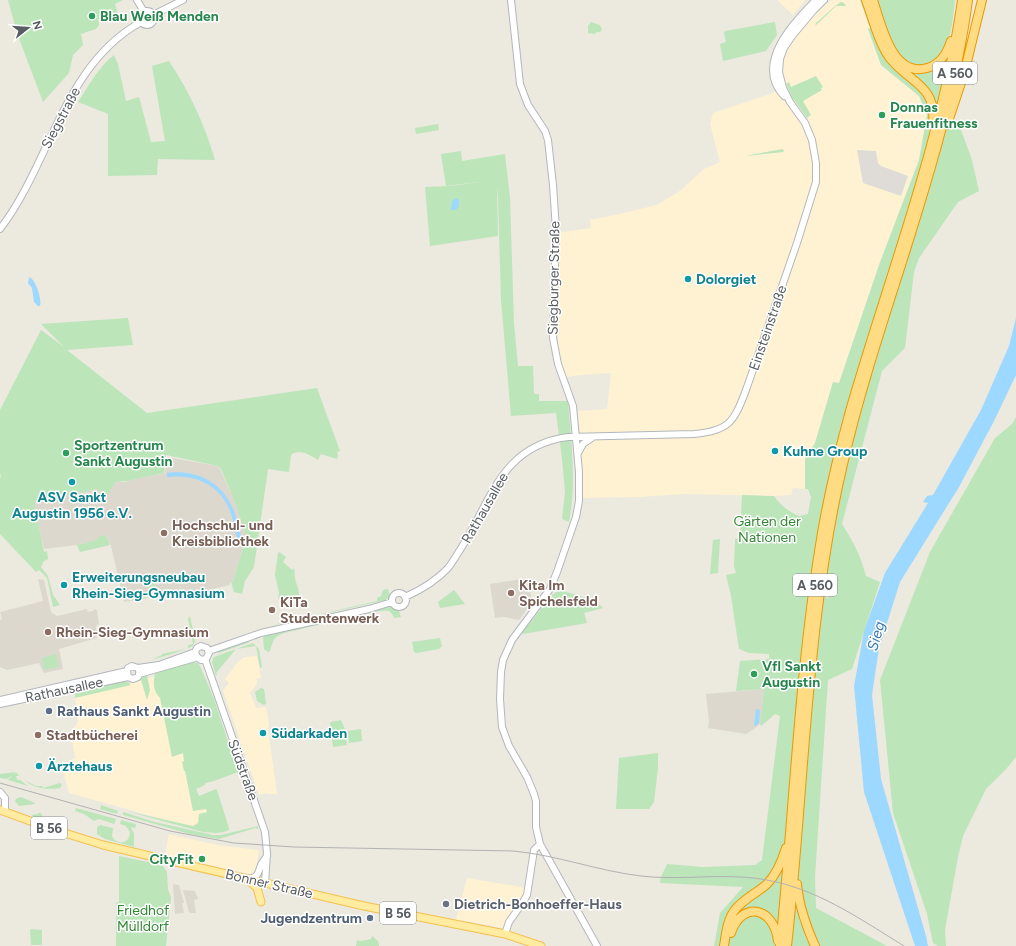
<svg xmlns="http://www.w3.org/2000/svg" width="1016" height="946" font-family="Figtree,sans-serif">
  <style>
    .commercial { fill: #fff2d2 }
    .industrial { fill: #dfdcd7 }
    .education { fill: #dcd8ce }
    .green { fill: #bce5ba; fill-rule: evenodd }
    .water { fill: #9cd8ff }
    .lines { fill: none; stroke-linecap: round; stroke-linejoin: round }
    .secondary-casing { stroke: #b3b7bd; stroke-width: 8 }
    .primary-casing { stroke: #f5c050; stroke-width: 9 }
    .highway-casing { stroke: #eb9800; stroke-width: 10 }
    .secondary { stroke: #fff; stroke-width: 6 }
    .primary { stroke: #ffeca1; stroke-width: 7 }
    .highway { stroke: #ffdb83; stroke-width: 8 }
    .tram { stroke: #b1b2b2; stroke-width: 1 }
    .leisure-dot { fill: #2e9e5b; stroke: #fff; stroke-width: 1.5 }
    .culture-dot { fill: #0f9aa8; stroke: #fff; stroke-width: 1.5 }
    .education-dot { fill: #8d6e63; stroke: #fff; stroke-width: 1.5 }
    .service-dot { fill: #5c6f8a; stroke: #fff; stroke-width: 1.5 }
    .worship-dot { fill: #6b7280; stroke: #fff; stroke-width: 1.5 }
    .labels { text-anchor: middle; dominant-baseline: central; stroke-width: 3; stroke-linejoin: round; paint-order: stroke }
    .shield { fill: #fff; stroke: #8a8e90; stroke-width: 1 }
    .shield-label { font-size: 13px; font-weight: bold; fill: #585d61 }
    .leisure-label { font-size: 14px; font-weight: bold; fill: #27864d; stroke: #fff; text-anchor: start }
    .street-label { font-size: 14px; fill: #585d61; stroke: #fff }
    .culture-label { font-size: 14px; font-weight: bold; fill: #0d838f; stroke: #fff; text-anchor: start }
    .park-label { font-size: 14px; fill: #328633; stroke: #fff }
    .education-label { font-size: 14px; font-weight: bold; fill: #785e54; stroke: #fff; text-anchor: start }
    .service-label { font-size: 14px; font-weight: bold; fill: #4e5e75; stroke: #fff; text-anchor: start }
    .worship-label { font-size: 14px; font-weight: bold; fill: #5b616d; stroke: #fff; text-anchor: start }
    .water-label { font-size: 15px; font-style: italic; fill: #3978b3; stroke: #fff }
  </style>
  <rect width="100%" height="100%" fill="#ece9df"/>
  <!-- commercial -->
  <path class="commercial" d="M777,0H805L793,15Z
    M831,0H860L870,28L868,29L881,65L919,96L927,115L919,160L879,265L839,383L833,382L815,443L805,459V489L793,488L791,495L774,496L685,494L639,497L583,498L581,451L578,411L607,409L611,373L571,376L566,378L558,350V336L556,326L559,235L562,232L591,228L590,219H595L610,216L657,205L681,190L704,169L720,162L710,124L713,113L773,93L785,84L782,68L783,59L787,48L798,33L815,14Z
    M257,656L261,678L255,679L257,680V684L250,693L256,708L266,707L269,724L268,729L277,794H268L266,793L259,795L223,691L229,683L225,679L237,663L244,657Z
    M188,665L203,781L195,787L198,797L216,790L212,833L69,793L61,764L75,758L71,732L78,722L75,695L143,680Z
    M169,834L218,845L259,850L257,869L253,873L249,874L165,855Z
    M467,878L521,887L525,889L526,892L506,929L484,924L456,920Z"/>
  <!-- industrial -->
  <path class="industrial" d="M857,150L876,151L878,163L881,166L908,176L901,196L863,183Z"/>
  <!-- education -->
  <path class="education" d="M167,457L218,466L220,469L237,506L246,535L233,582H230V585L195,593L194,591L159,599L153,597L124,602L111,546L106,535L98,540L77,545L44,549L33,502L97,489L115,482H128L129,480L165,473Z
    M528,578L532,602L519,620L504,617L495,618L490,584Z
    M38,579L44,580L51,612L57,616L87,609L88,612L93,611L95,609L97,610L99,624L96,626L97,638L59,649L63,669L44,673L39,663L7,670L0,667V620L2,619L0,612L43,601Z
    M764,689L760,724L754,729L746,734L708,728L709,722L706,694Z
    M173,884L179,885L184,903H182L184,913L175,914Z
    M183,890L195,891L198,899L194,900L196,913H191L189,912Z"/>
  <!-- green -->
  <path class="green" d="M8,0H123L115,4L118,14L98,19L99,25L96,29L81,34L83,45L73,55L69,73L43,102L17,33Z
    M860,0H863L874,30L925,94L932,117L961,130L972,160L979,191L958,202L919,258L914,272L905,348L882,371L842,524C854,543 860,554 866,576L880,582L852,669L828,680L815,877L816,908L887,946H714L720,913L743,887L660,883C660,876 665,870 667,864L703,867L755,865L762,860L780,716L775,714L761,726L760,724L764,689L736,691L740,661L769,659V654L749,653L739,649L731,596L726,575L736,573L734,566L735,539L740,538L742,495L774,496C781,506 788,511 799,516L808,514L811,497L808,489H805V459L815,443L833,382L839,383L879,265L919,160L927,115L919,96L881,65L868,29L870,28ZM826,584H831L829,598L824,597Z
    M878,0H955C953,20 950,65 922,65C913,65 907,64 900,57C892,49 881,12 878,0Z
    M841,2L844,3L846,6H836L815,26L816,23L835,6Z
    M591,22L600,25L602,29L600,32H597L594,34L588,33V26Z
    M775,22L777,35L766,51L723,61L720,44L726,42L724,33L725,31Z
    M949,52L936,110L899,66L919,71Z
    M114,55L118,64L126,101L139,97L151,142L165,141L152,66L169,61C189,91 205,125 215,160L158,159L157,175L108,176V114L78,102C89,86 98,67 114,55Z
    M816,76L823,87L821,88L822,90L803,101L811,115L807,118L792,97L786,84L789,82L791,87Z
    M438,124L439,130L416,134L415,128Z
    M783,149L784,152L746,156L755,154Z
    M461,151L462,161L505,154L510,198L514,323L518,366H533L534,394H539V401H568C571,441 577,482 569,522L562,519L565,492L562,458L556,413L511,416L501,300L498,197L497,187L498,236L430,246L425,187L450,186L486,181L446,186L441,154Z
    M128,318L133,345L67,350L147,413L317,388L340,451L337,452L338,456L337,459L321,454L318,460C309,455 300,448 291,455L289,472L268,469L254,567L245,581L242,594L234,592L231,582H233L246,536L237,507L221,469L218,466L166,455L164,473L130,480L128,482L126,481L115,482L108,495L97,489L34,502L44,552L47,551L48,559L44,561L41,567L48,576L53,595L60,605L53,607L47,578L39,570L36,572L0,534V478L1,477L0,473V410L41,330L64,347L41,324Z
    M1016,417V757L1007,768L986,789L963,836L958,857L945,930L946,946H938L933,943L927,914L893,813L880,680L930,552L995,438L1013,423Z
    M106,535L110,545L80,552L77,545L97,540L98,537Z
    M720,539L718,573L710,574L713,540Z
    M279,552L286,557L283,562L292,570L294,568C295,572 294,574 295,578C296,584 299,588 299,595L278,599L279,593L275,575L278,553Z
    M154,581L155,589L152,593H150L148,583Z
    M388,589L390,596L386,600L252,630L377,601V598L381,596L383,590Z
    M454,590L465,604L440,608L438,602Z
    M560,590L593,600L597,602L603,608L584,613L587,623L523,634L522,633L552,595Z
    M391,607L399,611L401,617L394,618C393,616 392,613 389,611C380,608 299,630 284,633C272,638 274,640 270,651L268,652L264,649L263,638L264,636L281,630L381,608Z
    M190,616L195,641L193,646L172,654L151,660L162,655V654L185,649L188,648V645L193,644L188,619Z
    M440,638L442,646L439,649L416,653L414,652L412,642Z
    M246,641L250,642L219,653L216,651Z
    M253,643L259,649L262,667L260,668L256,646L236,649L216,673L217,674L216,676L212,662L214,657Z
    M56,654L59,667L44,670L42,658Z
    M193,662L198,663L200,666L214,699L238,772L214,781L205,783V785L196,789L199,796L216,789L217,790L229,828V830C220,834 213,833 203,832L126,811L193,826L198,823L199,814L207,812L206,809L193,811L185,771H184L182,762L184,761L183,753L172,757L160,698C153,690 153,684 155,673Z
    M147,675L150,690L147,700L141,680L143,676Z
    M121,681L128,682L131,685L75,698V694L79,690Z
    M261,688L264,689L266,704L264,705L257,701L255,692Z
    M341,720L345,729L347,745L333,747L330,722Z
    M361,729L362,741L349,743L347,731Z
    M658,753V768L654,802L649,809H616L619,758Z
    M15,772L13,775L7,779L0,778V774Z
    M16,772L19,776H16L17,780H20L28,786L8,780Z
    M24,780L36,786H42L43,788L60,783L62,785L60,788C48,790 35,789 24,780Z
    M21,797L35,803V804L19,806L15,801L17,798Z
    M101,805L118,811L117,814L100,809Z
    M76,808L116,819L114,824L99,819L94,821L84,814L75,811Z
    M123,812L155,822L213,835H221L258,826V829L255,828L219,839L190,834L123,815Z
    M38,813H41L43,818L52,821L53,818L54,819L53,821L58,823L59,820L61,821L60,824L64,827L32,817V815L37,814L38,815Z
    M121,820L136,824L135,829L133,827L131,828L134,833V847L105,839L97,834V827L100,825L113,828L112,836C117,846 130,844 130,832L126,826L120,824Z
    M119,856L162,865L167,872L168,890L171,897L166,946H116V903L119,902Z
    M31,929L42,930V945H31L30,930Z
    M372,936L378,941L379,946H356L357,940L361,941L371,939Z"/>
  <!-- water -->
  <path class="water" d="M456,198L459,200V206L456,210H451L452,201Z
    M29,277L31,278C36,282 42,299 40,306H38L34,302L32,288L28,283Z
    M1016,318V375L994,421L959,487L900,582L879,648L872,695L881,779L926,936L928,946H915L864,792L854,686L864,631L885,573L928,503L923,502L927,496L933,495L981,410L1009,346Z
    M175,472C220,473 237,503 242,544H238C236,533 234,522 230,511C220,484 194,474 167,477V473Z
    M756,709L760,710L759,723L756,726L754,725Z"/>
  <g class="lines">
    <defs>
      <path id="secondary" d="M137,0L144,12
        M511,0L520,84L528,105L545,131L548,140L553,185L556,230L553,338L558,364L573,406L579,472V501L576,517L557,572L550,589L512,640L503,660L501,672L500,699L502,727L509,746L527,777L534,794L536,801V827L540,844L597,946
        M140 18a7 7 0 1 1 14 0a7 7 0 1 1-14 0Z
        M153,15L183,0
        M784,96C754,64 793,23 816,0
        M0,229C51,163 63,65 141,22
        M578,453L583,444L593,437
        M392 600a7 7 0 1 1 14 0a7 7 0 1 1-14 0Z
        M405,597C421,590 436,581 448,568C452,563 455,558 458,553C491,504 499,446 568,437L694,434C729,431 734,422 746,390L797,243L816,182V163L812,140L805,123L790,102L783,88L779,72L780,59L784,48L792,36L813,11L824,0
        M209,651L261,633L369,609L392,602
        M205,659L265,832L267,853L265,883
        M138,668L140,673L138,677L133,679L128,677L127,671L128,668L132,666L138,668L159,665L195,652L197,648L201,646L207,648L209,653L206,659L201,660L197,657L195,652
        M139,674L195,658
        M0,700L127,671
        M0,704L128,677
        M0,792L5,798V811
        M248,879C258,878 258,873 261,865C262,862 265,859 267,856
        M505,934L509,922L523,902L527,895L534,850L540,844"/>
      <path id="primary" d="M0,810L52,829L103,845L364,906L505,934L541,946
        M248,880L257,888L261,902"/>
      <path id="highway" d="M866,0C873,19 878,41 889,57C907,82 937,84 933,123
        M873,0C881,24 892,78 927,68C941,64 947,53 951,41
        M947,125L964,74L982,0
        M797,884C799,906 806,926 815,946
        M731,933C742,900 774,907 778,941
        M724,946C726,934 727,921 734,911C743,899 757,893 767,884C777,874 782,861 786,848
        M780,946C794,808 799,669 822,533C829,492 839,451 850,411C889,275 942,141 962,0
        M787,946C805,785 806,622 843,464C870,347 915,235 944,119C954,80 963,40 968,0"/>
    </defs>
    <!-- secondary casing -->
    <use href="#secondary" class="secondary-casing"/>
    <!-- primary casing -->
    <use href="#primary" class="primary-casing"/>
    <!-- highway casing -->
    <use href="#highway" class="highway-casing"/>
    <!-- secondary -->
    <use href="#secondary" class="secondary"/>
    <!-- primary -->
    <use href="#primary" class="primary"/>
    <!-- highway -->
    <use href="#highway" class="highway"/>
    <!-- tram -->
    <path class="tram" d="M0,783L170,831L234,843L294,847L513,851C557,855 598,871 641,876C674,880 708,875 741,877C805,880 852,914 904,946"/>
  </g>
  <!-- markers -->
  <g class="leisure-dot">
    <circle cx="92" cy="16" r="4"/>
    <circle cx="882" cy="115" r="4"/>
    <circle cx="66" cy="453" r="4"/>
    <circle cx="754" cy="674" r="4"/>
    <circle cx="202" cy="859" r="4"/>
  </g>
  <g class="culture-dot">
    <circle cx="688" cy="279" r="4"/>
    <circle cx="775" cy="451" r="4"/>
    <circle cx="72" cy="482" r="4"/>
    <circle cx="64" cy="585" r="4"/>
    <circle cx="263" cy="733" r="4"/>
    <circle cx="39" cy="766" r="4"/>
  </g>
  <g class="education-dot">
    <circle cx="164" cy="533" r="4"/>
    <circle cx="511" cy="593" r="4"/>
    <circle cx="272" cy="610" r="4"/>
    <circle cx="48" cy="632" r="4"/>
    <circle cx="38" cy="735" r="4"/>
  </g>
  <g class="service-dot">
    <circle cx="49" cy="711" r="4"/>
    <circle cx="370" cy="918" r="4"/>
  </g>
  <circle class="worship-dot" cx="446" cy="904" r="4"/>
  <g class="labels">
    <!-- shield labels -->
    <g class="shield">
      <rect x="933" y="62" width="44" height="22" rx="3"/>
      <rect x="793" y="574" width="44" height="22" rx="3"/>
      <rect x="31" y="817" width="36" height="22" rx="3"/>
      <rect x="380" y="902" width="36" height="22" rx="3"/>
    </g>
    <g class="shield-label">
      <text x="955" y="73">A 560</text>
      <text x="815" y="585">A 560</text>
      <text x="49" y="828">B 56</text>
      <text x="398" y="913">B 56</text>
    </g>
    <!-- leisure labels -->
    <g class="leisure-label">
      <text x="100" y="16">Blau Weiß Menden</text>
      <text x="890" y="107">Donnas<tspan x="890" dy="16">Frauenfitness</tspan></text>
      <text x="74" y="445">Sportzentrum<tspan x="74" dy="16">Sankt Augustin</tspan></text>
      <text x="762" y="666">Vfl Sankt<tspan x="762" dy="16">Augustin</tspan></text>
      <text x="194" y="859" text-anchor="end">CityFit</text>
    </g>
    <!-- street labels -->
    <g class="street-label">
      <text transform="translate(61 118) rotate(-62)">Siegstraße</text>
      <text transform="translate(554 278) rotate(-89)">Siegburger Straße</text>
      <text transform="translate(768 328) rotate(-71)">Einsteinstraße</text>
      <text transform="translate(485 508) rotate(-60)">Rathausallee</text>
      <text transform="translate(64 690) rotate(-12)">Rathausallee</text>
      <text transform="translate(243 770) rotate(70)">Südstraße</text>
      <text transform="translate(269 884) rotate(13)">Bonner Straße</text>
    </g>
    <!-- culture labels -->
    <g class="culture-label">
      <text x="696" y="279">Dolorgiet</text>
      <text x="783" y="451">Kuhne Group</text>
      <text x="72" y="497" text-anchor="middle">ASV Sankt<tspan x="72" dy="16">Augustin 1956 e.V.</tspan></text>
      <text x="72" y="577">Erweiterungsneubau<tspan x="72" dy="16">Rhein-Sieg-Gymnasium</tspan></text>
      <text x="271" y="733">Südarkaden</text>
      <text x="47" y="766">Ärztehaus</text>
    </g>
    <!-- park labels -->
    <g class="park-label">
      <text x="767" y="521">Gärten der<tspan x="767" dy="16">Nationen</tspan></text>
      <text x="143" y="910">Friedhof<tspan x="143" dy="16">Mülldorf</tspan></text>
    </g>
    <!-- education labels -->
    <g class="education-label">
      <text x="172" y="525">Hochschul- und<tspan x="172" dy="16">Kreisbibliothek</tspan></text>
      <text x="519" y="585">Kita Im<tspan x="519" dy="16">Spichelsfeld</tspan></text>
      <text x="280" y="602">KiTa<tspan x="280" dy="16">Studentenwerk</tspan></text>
      <text x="56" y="632">Rhein-Sieg-Gymnasium</text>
      <text x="46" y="735">Stadtbücherei</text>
    </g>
    <!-- service labels -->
    <g class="service-label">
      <text x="57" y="711">Rathaus Sankt Augustin</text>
      <text x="362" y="918" text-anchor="end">Jugendzentrum</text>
    </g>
    <!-- worship labels -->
    <g class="worship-label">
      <text x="454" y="904">Dietrich-Bonhoeffer-Haus</text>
    </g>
    <!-- water labels -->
    <g class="water-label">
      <text transform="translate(876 636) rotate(-74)">Sieg</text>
    </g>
  </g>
  <!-- north arrow -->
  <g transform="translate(28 28) rotate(73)" stroke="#ffffff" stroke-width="3" paint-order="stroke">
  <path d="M0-3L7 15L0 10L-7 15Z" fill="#585d61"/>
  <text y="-6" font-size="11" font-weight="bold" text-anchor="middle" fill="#585d61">N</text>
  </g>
</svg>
